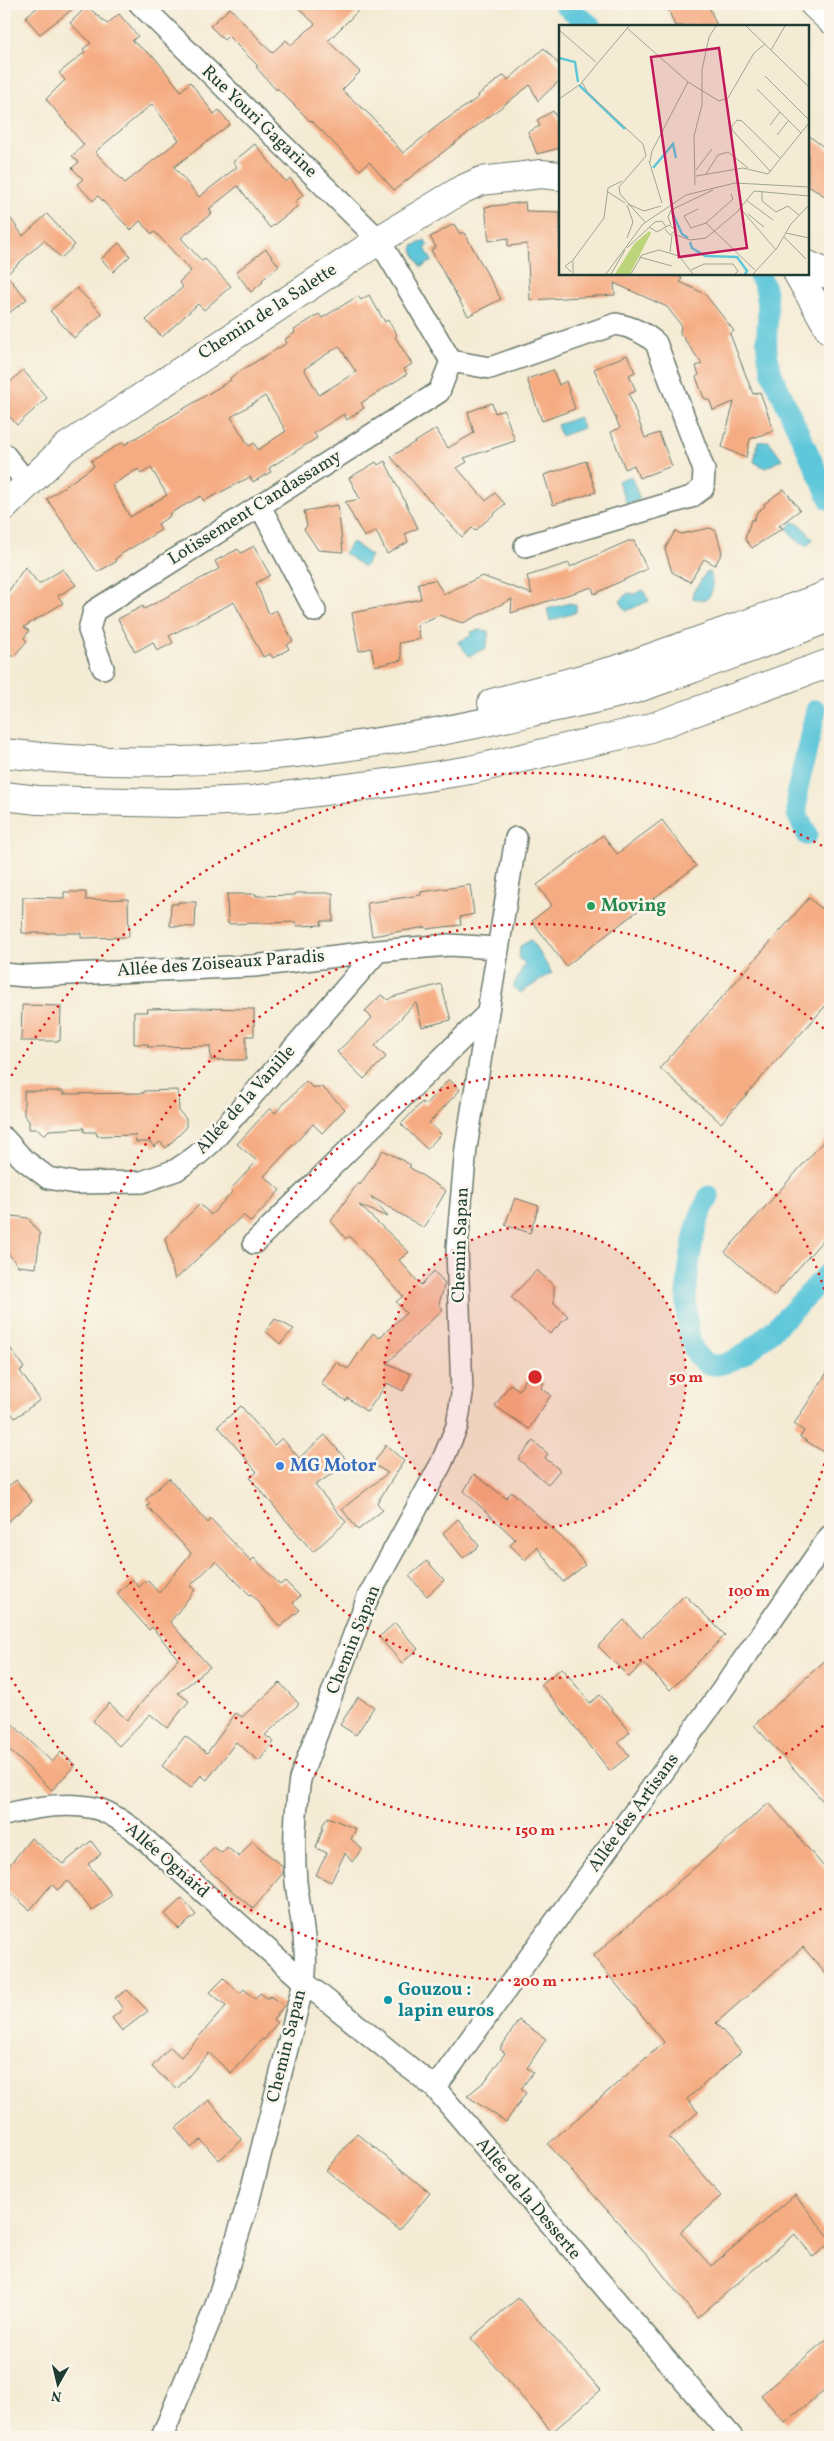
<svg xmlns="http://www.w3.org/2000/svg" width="834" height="2441" font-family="Vollkorn,serif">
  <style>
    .water { fill: #5fc7da; stroke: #3f8287 }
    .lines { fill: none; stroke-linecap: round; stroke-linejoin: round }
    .canal { stroke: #5fc7da; stroke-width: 21 }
    .building { fill: #f5ac82; fill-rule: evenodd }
    .street-casing { stroke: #6a7a6c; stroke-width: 24 }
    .secondary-casing { stroke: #6a7a6c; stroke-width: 30 }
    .highway-casing { stroke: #6a7a6c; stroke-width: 30 }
    .street { stroke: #fff; stroke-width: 21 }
    .secondary { stroke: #fff; stroke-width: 28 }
    .highway { stroke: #fff; stroke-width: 28 }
    .ring { fill: none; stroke: #d62828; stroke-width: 2.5; stroke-dasharray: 2.5 5 }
    .leisure-dot { fill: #2e9e5b; stroke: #fbf7ec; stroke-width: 2 }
    .shop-dot { fill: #3f7fe0; stroke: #fbf7ec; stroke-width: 2 }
    .culture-dot { fill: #0f9aa8; stroke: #fbf7ec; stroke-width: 2 }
    .labels { text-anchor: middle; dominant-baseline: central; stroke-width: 5; stroke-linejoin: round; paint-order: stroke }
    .street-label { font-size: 18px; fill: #1f3d34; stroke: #fbf7ec }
    .leisure-label { font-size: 18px; font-weight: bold; fill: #27864d; stroke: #fbf7ec; text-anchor: start }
    .shop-label { font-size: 18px; font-weight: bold; fill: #366cbe; stroke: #fbf7ec; text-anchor: start }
    .culture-label { font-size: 18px; font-weight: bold; fill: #0d838f; stroke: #fbf7ec; text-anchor: start }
    .inset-river { fill: none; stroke: #5fc7da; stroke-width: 2.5 }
    .inset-road { fill: none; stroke: #9fa594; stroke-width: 1 }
    .view { fill: #c2185b; fill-opacity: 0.15; stroke: #c2185b; stroke-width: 2.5 }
    .inset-edge { fill: none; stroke: #1f3d34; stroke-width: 2.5 }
    .centre { fill: #d62828; stroke: #fbf7ec; stroke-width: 2.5 }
    .ring-label { font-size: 15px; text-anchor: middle; font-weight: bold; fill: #d62828; stroke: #fbf7ec; stroke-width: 5; stroke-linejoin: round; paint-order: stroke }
  </style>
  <rect width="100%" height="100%" fill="#fbf7ec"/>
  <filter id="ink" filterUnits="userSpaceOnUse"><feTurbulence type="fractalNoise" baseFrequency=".02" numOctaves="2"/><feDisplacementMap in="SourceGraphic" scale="10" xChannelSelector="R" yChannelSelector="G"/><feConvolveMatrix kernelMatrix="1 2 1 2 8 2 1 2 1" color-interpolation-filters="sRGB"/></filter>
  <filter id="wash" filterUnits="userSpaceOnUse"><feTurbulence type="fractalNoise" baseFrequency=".0096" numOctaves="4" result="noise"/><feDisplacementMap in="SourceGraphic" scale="20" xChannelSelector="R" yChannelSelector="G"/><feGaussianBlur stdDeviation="1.12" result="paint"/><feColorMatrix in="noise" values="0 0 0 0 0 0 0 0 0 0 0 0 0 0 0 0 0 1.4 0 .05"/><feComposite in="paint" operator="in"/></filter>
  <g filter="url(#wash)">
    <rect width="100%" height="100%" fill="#f4ebd4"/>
    <!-- water -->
    <path class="water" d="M425,240L428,246L425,248L432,261L421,267L412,250L413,246Z
      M579,417L583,428L561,436L557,425Z
      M769,441L782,459L766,468L754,462L758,442Z
      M631,476L640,499L627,505L618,481Z
      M793,522L800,524L813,539L807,546L795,539L787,528Z
      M352,542L371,556L364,567L344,553Z
      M706,572H710C715,587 713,606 693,598V591L696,589Z
      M643,590L649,601L626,611L620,601L628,593L635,594Z
      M570,603L576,605V612L550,621L547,609Z
      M479,630L489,631L486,648L469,656L458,642L471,636V632Z
      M531,940L552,973L520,993L513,987L525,963L519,959L520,946Z"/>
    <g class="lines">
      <!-- canal -->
      <path class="canal" d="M564,4L591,26
        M758,274C774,295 765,325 767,350C768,358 770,366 772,374L830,500
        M807,835L797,814V792L816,710
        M709,1196C705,1206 699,1215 697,1225C689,1251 670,1367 717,1365C750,1363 806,1295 830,1271"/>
    </g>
    <g id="blocks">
      <!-- building -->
      <path class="building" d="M42,4H79L40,34L25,17Z
        M294,4H365L328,41L360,72L342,90L371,116L403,153L441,123L479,97L478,95L504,75L508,80L544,48L560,66V80L538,101L530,85L394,190L369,162L360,170L311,120L310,121L277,88L276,90L256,67L258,66L228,36L224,40L210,26L230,8L272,53L286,40L291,45L315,24Z
        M666,4H708L717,26H675Z
        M87,6L107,24L119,14L138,36L132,41L155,58L181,91L190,82L214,114L219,110L230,124L174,167L199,197L237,167L233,162L255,144L286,182L290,178L303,195L295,202L298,206L270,228L238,186L209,209L212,213L181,238L202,261L205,259L231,286L204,310L198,304L162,337L146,320L183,287L179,282L191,271L155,232L152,234L140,221L131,230L98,196L93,201L77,184L83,179L72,168L79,162L72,156L84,145L46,99L65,80L59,73L85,52L83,49L91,43L70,23ZM152,104L179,140L125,183L95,152Z
        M553,111L560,124V148L537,154L528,132L540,126L537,120Z
        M808,135L830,152V199L808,186Z
        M525,202L526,211L560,212V274H672L682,278L680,282L705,294L734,331L730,334L753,394L760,392L774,431L750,439L746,458L722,447L734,402L713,410L710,401L704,398L696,377L699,375L696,366L702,364L680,333L681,325L667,307L614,283L615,295L530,300L527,244L508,246V238L489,241L485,207Z
        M4,209L23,236L47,214L75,245L61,258L44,240L6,275L27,299L4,317Z
        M454,224L460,234L464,232L501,299L468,316L431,250L436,247L430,237Z
        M119,243L130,256L113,272L101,259Z
        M266,249L279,266L262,280L263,282L251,292L236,272Z
        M77,288L102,314L74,338L50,311Z
        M369,295L385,322L388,320L397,335L395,337L412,364L404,369L407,374L361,403L364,408L347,420L344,414L314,433L317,438L269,468L271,472L253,482L250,477L204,501L201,496L169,514L170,516L158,524L161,530L123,553L115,559L116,562L97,572L47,499L94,466L91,461L123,442L124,445L231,380L230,378L240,371L287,343L285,339L295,333L294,330L319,314L322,318L358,296L361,300ZM339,346L356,372L319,395L304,369ZM265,396L286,431L258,450L254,443L249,446L231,417ZM151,468L167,495L130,517L112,485L138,469L141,474Z
        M627,355L635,372L629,375L636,391L629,394L645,438L659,433L672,466L639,478L634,465L625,469L611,432L620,428L594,369Z
        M23,370L47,398L17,425L4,410V388Z
        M553,370L559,385L566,381L575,409L542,421L527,379Z
        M492,403L495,413L504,410L515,441L464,458L467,462L457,468L486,501L495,493L505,504L475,531L472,528L462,537L391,457L436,429L448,448L474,433L468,412Z
        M385,461L418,528L405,534L408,542L387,554L376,531L364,537L345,502L360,499L349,478L376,462L378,465Z
        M586,461L596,492L553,505L544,475Z
        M784,489L800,510L779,526L783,528L752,548L745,539L751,520H754L757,512L765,506L764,504Z
        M338,505L343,552L318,550L304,529L307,526L304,511Z
        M710,528L716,531L722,553L715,565L704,559L690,582L672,572L665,549L675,531L681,534Z
        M628,541H634L647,569L594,594L592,587L511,613L512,599L463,623L439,615L417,625L420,639L399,643L402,660L375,666L371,648L359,651L352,613L421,599L418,583L435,580L444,594L482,576L532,594L527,576L569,563L570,567Z
        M254,546L270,575L256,583L269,614L276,610L293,641L287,645L289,649L273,658L270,654L263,657L234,602L169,636L173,643L157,651L153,642L135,652L118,619L143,606L144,609L219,569L215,561L238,549L241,553Z
        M25,567L39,584L63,569L76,585L58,596L63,603L24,627L29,631L24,638L27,641L13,657L4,649V598Z
        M662,820L696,866L566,966L532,921L552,905L537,885L603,835L617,854Z
        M470,885L474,914L460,917L461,925L427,929L426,927L372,936L367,903L421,895V892Z
        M64,892H86V900L128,899L129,937L81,938V933H22L23,897L64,898Z
        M295,893H333V921H321L322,925L297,926L296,922L228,924L227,894H256V896L295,895Z
        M809,898L830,916V1001L721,1123L660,1068Z
        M178,902H196L195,927L170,926L171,904H178Z
        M441,984L451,1020L422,1027L416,1002L375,1046L386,1057L364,1079L337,1052L372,1018L365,1011L381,995L388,1000L392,997Z
        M22,1005L61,1006L60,1041H21Z
        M193,1008L254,1009V1036H246V1060H211L210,1046L148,1047V1044H134V1012H148L147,1009Z
        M449,1079L460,1090L429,1123L441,1134L427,1149L401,1124L422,1102L425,1105Z
        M306,1081L312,1087H322L345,1109L322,1133L313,1124L264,1176L280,1190L251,1222L243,1215L175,1280L165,1238L200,1204L211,1215L233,1191L231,1189L257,1161L237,1144L270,1108L275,1113Z
        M178,1090L179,1111L186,1119V1128L166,1148L160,1142L154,1147L150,1142H136L135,1135L97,1136L96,1132H84V1128L49,1130L44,1135L38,1129H29V1121L24,1115V1091H63V1094L144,1093V1091Z
        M830,1134V1232L774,1296L725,1252Z
        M383,1150L411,1165L409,1167L446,1191L424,1228L370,1196L388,1217L359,1205L409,1252L399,1260L421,1285L434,1271L445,1283L439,1304L443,1309L387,1363L411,1374L403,1391L387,1383L367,1412L348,1398L346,1401L321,1384L336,1362L348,1369L373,1333L379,1338L406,1313L396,1302L403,1296L349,1236L346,1239L331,1221L358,1183L360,1185Z
        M515,1198L539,1206L530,1233L505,1225Z
        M4,1215L28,1218L40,1234L36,1268L18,1266L4,1248Z
        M537,1270L554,1286V1303L568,1316L550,1334L511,1297Z
        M275,1319L294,1329L280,1344L266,1331Z
        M4,1339L24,1368L20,1371L40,1400L15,1418L4,1403Z
        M830,1368V1456L800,1437L804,1431L794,1424Z
        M529,1374L544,1383L541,1388L551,1395L529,1429L495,1406L510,1384L519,1390Z
        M241,1406L274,1445L282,1438L299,1458L325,1435L349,1463L315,1485L346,1522L313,1552L250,1478L257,1472L218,1426Z
        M533,1441L548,1454L545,1458L560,1470L548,1484L518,1459Z
        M386,1445L404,1461L377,1503L383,1510L358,1530L342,1509L388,1473L373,1464Z
        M474,1474L506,1498L512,1492L572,1547L585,1565L563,1582L537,1547L525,1560L510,1545L515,1539L464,1491Z
        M169,1478L208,1523L211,1519L251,1561L254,1558L280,1585L285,1581L300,1596L293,1603L300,1610L280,1627L251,1594L250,1595L216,1561L190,1586L195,1590L170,1622L210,1667L178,1693L189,1701L167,1728L150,1714L119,1746L93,1721L109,1703L127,1720L178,1659L152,1627L149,1630L117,1594L132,1579L139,1587L147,1580L159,1593L191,1553L147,1506L150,1504L146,1499Z
        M16,1480L32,1501L4,1525V1490Z
        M458,1519L479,1546L463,1558L443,1533Z
        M427,1561L444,1580L427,1596L409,1576Z
        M685,1595L725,1635L670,1690L643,1663L629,1677L598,1646L624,1620L641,1638Z
        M395,1623L418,1649L402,1663L379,1637Z
        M830,1656V1809L754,1725Z
        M562,1668L590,1703L600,1695L630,1732L618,1742L629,1756L610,1771L541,1684Z
        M280,1683L299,1704L265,1735L274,1742L259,1761L236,1742L207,1780L201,1775L191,1788L162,1766L185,1736L207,1753L236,1713L242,1717Z
        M358,1697L374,1707L356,1735L340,1725Z
        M4,1716L52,1762L61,1752L75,1765L52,1790L4,1745Z
        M769,1803L830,1874V1979L803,1947L716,2023L741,2052L687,2099L698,2112L669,2137L721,2196L680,2232L711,2266L795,2195L830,2238V2243L813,2257L795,2234L697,2318L650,2258L548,2144L664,2042L593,1956Z
        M328,1817L356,1829L351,1839L362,1849L352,1862L345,1853L331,1882L316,1875L327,1853L316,1848L323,1828L322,1826Z
        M31,1838L63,1864L91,1841L101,1854L88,1864L112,1895L92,1911L68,1881L57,1890L52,1884L30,1910L4,1888V1872Z
        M252,1841L282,1866L283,1873L253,1909L200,1863L214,1847L222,1853L227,1847L239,1857Z
        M182,1898L196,1915L179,1929L165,1914Z
        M224,1978L240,1993L244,1989L255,1999L260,1993L268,1999L270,1996L284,2006L273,2020L277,2023L264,2040L262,2039L231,2073L209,2053L177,2089L152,2067L170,2047L181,2057L226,2006L210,1992Z
        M127,1990L148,2011L122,2031L112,2018L123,2009L115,1998Z
        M519,2020L546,2039L527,2068L533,2072L521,2089L526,2093L506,2122L467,2096L485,2081L505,2053L500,2049Z
        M209,2100L242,2140L219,2160L201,2140L191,2148L176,2128Z
        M357,2133L430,2193L399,2230L326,2170Z
        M518,2298L601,2390L552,2432L471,2338Z
        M830,2336V2385L785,2423L761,2395Z"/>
    </g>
  </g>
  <g filter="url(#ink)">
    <use href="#blocks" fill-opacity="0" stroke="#6a7a6c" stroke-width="1"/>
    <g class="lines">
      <defs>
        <path id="street" d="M140,4L379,240L451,361
          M4,454L28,484
          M260,506L315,611
          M103,668L89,630L94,611L439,392L451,361L490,368L616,324C632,327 644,332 656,343L704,470L703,488L691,497L525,546
          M4,974L25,976L254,966L378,951L449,945L497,948
          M4,1138L23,1159L48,1178L75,1183L142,1182L176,1170L195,1157L211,1143L378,951
          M254,1243L487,1014
          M4,1815C30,1808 66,1802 94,1808C108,1811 120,1820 132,1828L304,1982L435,2088L732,2437
          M435,2088L718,1696L830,1536
          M162,2437L215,2308L248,2203L304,1982C309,1949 300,1915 296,1882C293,1848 295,1813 300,1779L368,1597L441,1464L457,1426L462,1394L457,1248L466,1148L516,838"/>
        <path id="secondary" d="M814,4L830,19
          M808,265L830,275
          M798,274L830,330
          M4,507L65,448L379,240L461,190L481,181L541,174L560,176"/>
        <path id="highway" d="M492,703L619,669L820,598L830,592
          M4,753C178,775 357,752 527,713C563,705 599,699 635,689C660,681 686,671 711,662C751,648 791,634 830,617
          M4,796L38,800L176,803L252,800L396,782L470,770L647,729L830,663"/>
      </defs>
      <!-- street casing -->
      <use href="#street" class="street-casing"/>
      <!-- secondary casing -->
      <use href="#secondary" class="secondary-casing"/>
      <!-- highway casing -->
      <use href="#highway" class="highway-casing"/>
      <!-- street -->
      <use href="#street" class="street"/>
      <!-- secondary -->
      <use href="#secondary" class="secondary"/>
      <!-- highway -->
      <use href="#highway" class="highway"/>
    </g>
  </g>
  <!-- distance rings -->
  <circle cx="535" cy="1377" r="151" fill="#d62828" fill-opacity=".12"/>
  <g class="ring">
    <circle cx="535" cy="1377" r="151"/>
    <path d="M830 1442A302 302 0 1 1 830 1312"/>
    <path d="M829 1721A453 453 0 1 1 829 1033"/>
    <path d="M828 1905A604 604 0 0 1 4 1665M4 1089A604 604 0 0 1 828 849"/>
  </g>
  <!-- markers -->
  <circle class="leisure-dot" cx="591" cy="906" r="5"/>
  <circle class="shop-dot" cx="280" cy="1466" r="5"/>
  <circle class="culture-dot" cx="388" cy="2000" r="5"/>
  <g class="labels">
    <!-- street labels -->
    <g class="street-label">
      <text transform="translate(259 122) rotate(44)">Rue Youri Gagarine</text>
      <text transform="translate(268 312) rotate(-33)">Chemin de la Salette</text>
      <text transform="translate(255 508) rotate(-32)">Lotissement Candassamy</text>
      <text transform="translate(221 964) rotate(-4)">Allée des Zoiseaux Paradis</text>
      <text transform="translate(246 1100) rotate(-48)">Allée de la Vanille</text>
      <text transform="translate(461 1245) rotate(-88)">Chemin Sapan</text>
      <text transform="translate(354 1640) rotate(-68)">Chemin Sapan</text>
      <text transform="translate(634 1813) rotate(-54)">Allée des Artisans</text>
      <text transform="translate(167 1861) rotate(41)">Allée Ognard</text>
      <text transform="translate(287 2046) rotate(-76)">Chemin Sapan</text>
      <text transform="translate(528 2199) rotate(50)">Allée de la Desserte</text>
    </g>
    <!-- leisure labels -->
    <g class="leisure-label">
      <text x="601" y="906">Moving</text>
    </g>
    <!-- shop labels -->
    <g class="shop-label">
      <text x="290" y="1466">MG Motor</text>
    </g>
    <!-- culture labels -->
    <g class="culture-label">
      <text x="398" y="1990">Gouzou :<tspan x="398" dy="21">lapin euros</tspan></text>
    </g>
  </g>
  <!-- overview -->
  <g transform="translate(559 25)">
    <rect width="250" height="250" fill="#f4ebd4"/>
    <path d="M90,206L92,208L71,249H56L75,219Z" fill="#bdd57a"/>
    <path class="inset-river" d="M0,33L16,37L19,57M20,60L66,104M94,143L114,119L117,133M113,187L123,209L129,213M131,217L133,223L146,231L178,232L188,246L186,249"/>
    <path class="inset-road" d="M70,1L23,57L29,68L84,119L87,131L60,162L61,169L86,197M187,1L250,62M68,3L129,57L160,76L169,73L195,28L206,19M0,5L37,37M212,25L226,1M206,51L250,95M198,64L242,108M0,74L23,58M211,100L221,87M218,110L230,95M90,136L103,178M91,137L93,126L129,57M137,145L153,124M212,147L173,105V101L178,95L183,96L222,134M147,149L159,130L169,127L189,143M137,151L184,143L209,149L250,98M136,160L135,111L143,80V45L150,12L157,1M203,166V176L217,187L229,181L240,190M49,167L66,178M187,175L214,195M69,179L85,186L102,181M68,180L74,197L68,213M181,183L217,225M139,184L125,191L132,203L147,198L174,174L172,169M189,189L205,202M147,198L196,245M112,200L109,192L112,185L154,165M90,202L98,207L110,200L117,205L111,210L106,204M227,208L250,213M115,209L131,215L147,213L178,187L195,166L250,171M225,212L247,234M68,223L96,197L103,196L107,202M111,227L113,210M80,232L113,241M132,245L145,239H174L179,246L176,249M12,247L6,241L13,236M14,249V235L45,193L49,163L63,156M47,249L84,199L127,170L176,158L250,162M52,249L66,225M72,249L83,230L100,225L120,231L134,249M194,249L218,223L232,199L250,180"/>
    <path class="view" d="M160,23L188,223L120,232L92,32Z"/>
    <rect width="250" height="250" class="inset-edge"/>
  </g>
  <circle cx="535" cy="1377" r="8" class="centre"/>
  <g class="ring-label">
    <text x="686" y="1382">50 m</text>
    <text x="749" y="1596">100 m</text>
    <text x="535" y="1835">150 m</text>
    <text x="535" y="1986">200 m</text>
  </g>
  <!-- margin -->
  <rect width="834" height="2441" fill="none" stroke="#fbf7ec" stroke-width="20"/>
  <!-- north arrow -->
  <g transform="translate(58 2384) rotate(188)" stroke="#fbf7ec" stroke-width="4" paint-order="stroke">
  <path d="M0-4L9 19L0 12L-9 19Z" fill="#1f3d34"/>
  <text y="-8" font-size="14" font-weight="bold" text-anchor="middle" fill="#1f3d34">N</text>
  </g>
</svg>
